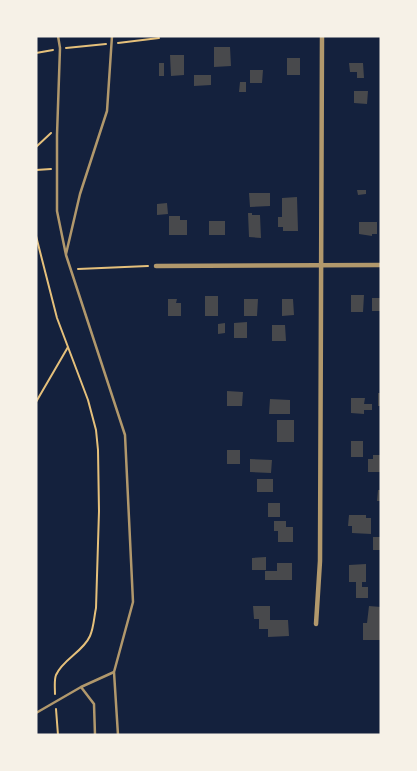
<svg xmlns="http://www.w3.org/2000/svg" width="417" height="771" font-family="Ubuntu,sans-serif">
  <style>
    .building { fill: #48494c }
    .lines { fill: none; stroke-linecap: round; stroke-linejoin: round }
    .path { stroke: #e5c07b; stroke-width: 2 }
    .service { stroke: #b1986c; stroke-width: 2.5 }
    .minor { stroke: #b1986c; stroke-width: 4.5 }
  </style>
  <rect width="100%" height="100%" fill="#14213d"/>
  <!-- building -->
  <path class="building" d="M214,47H230L231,66L214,67Z
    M170,55H184V75L171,76Z
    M287,58H300V75H287Z
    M159,63H164V76H159Z
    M349,63H363L364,78H357V72H350Z
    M250,70H263L262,83H250Z
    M194,75H211V85L194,86Z
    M240,82H246V92H239Z
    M354,91H368L367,104L354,103Z
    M357,190H366V194L358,195Z
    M249,193H270V206L250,207Z
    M297,197L298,231H283V227H278V217H282V198Z
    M167,203L168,214L157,215V204Z
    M248,213H252V215H260L261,238L249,237Z
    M169,216H180V220H187V235H169Z
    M209,221H225V235H209Z
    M359,222H377V234H372V236L359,234Z
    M351,295H364L363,312H351Z
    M205,296H218V316H205Z
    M372,298H381V311H372Z
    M168,299H177L176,303H181V316H168Z
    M244,299H258L257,316H244Z
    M282,299H293L294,315L282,316Z
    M247,322V338H234V323Z
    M225,323V333L218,334V324Z
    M272,325H285L286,341H272Z
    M227,391L243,392L242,406H227Z
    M378,393H381V406H378Z
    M351,398H365L364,404H372V410H364V414L351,413Z
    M270,399L290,400V414H269Z
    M277,420H294V442H277Z
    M351,441H363V457H351Z
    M227,450H240V464H227Z
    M373,455H380V472H368V459H373Z
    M250,459L272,460L271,473L250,472Z
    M257,479H273V492H257Z
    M378,490H381V501H377Z
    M268,503H280V517H268Z
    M349,515H366V518H371V534L352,533V526H348Z
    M274,521H286V527H293V542H278V531H274Z
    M373,537H381V550H373Z
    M266,557V570H252V558Z
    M277,563H292V580H265V571H277Z
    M366,564V582H362V587H368V598H356V582H349V565Z
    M253,606H270V620H288L289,636L268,637V629H259V619H254Z
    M369,606L381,607V640H363V623H367Z"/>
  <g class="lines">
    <!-- path -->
    <path class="path" d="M118,43L159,38
      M66,48L106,44
      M36,53L53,50
      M36,147L51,133
      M36,170L51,169
      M36,236L57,318L88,400L96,430L98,450L99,511L96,608C94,617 94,627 90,636C83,652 63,659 56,675C54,680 55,688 55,694
      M78,269L148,266
      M36,402L68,347
      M56,709L58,735"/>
    <!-- service -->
    <path class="service" d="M58,36L60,48L57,135V211L66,255L125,435L133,602L114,672L118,735
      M66,254L80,194L107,111L112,36
      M81,687L94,704L95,735
      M36,713L81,687L114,672"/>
    <!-- minor -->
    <path class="minor" d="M156,266L381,265
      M316,624L320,561L322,36"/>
  </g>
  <!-- border -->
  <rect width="417" height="771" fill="none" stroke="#f6f1e7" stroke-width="75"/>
</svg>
